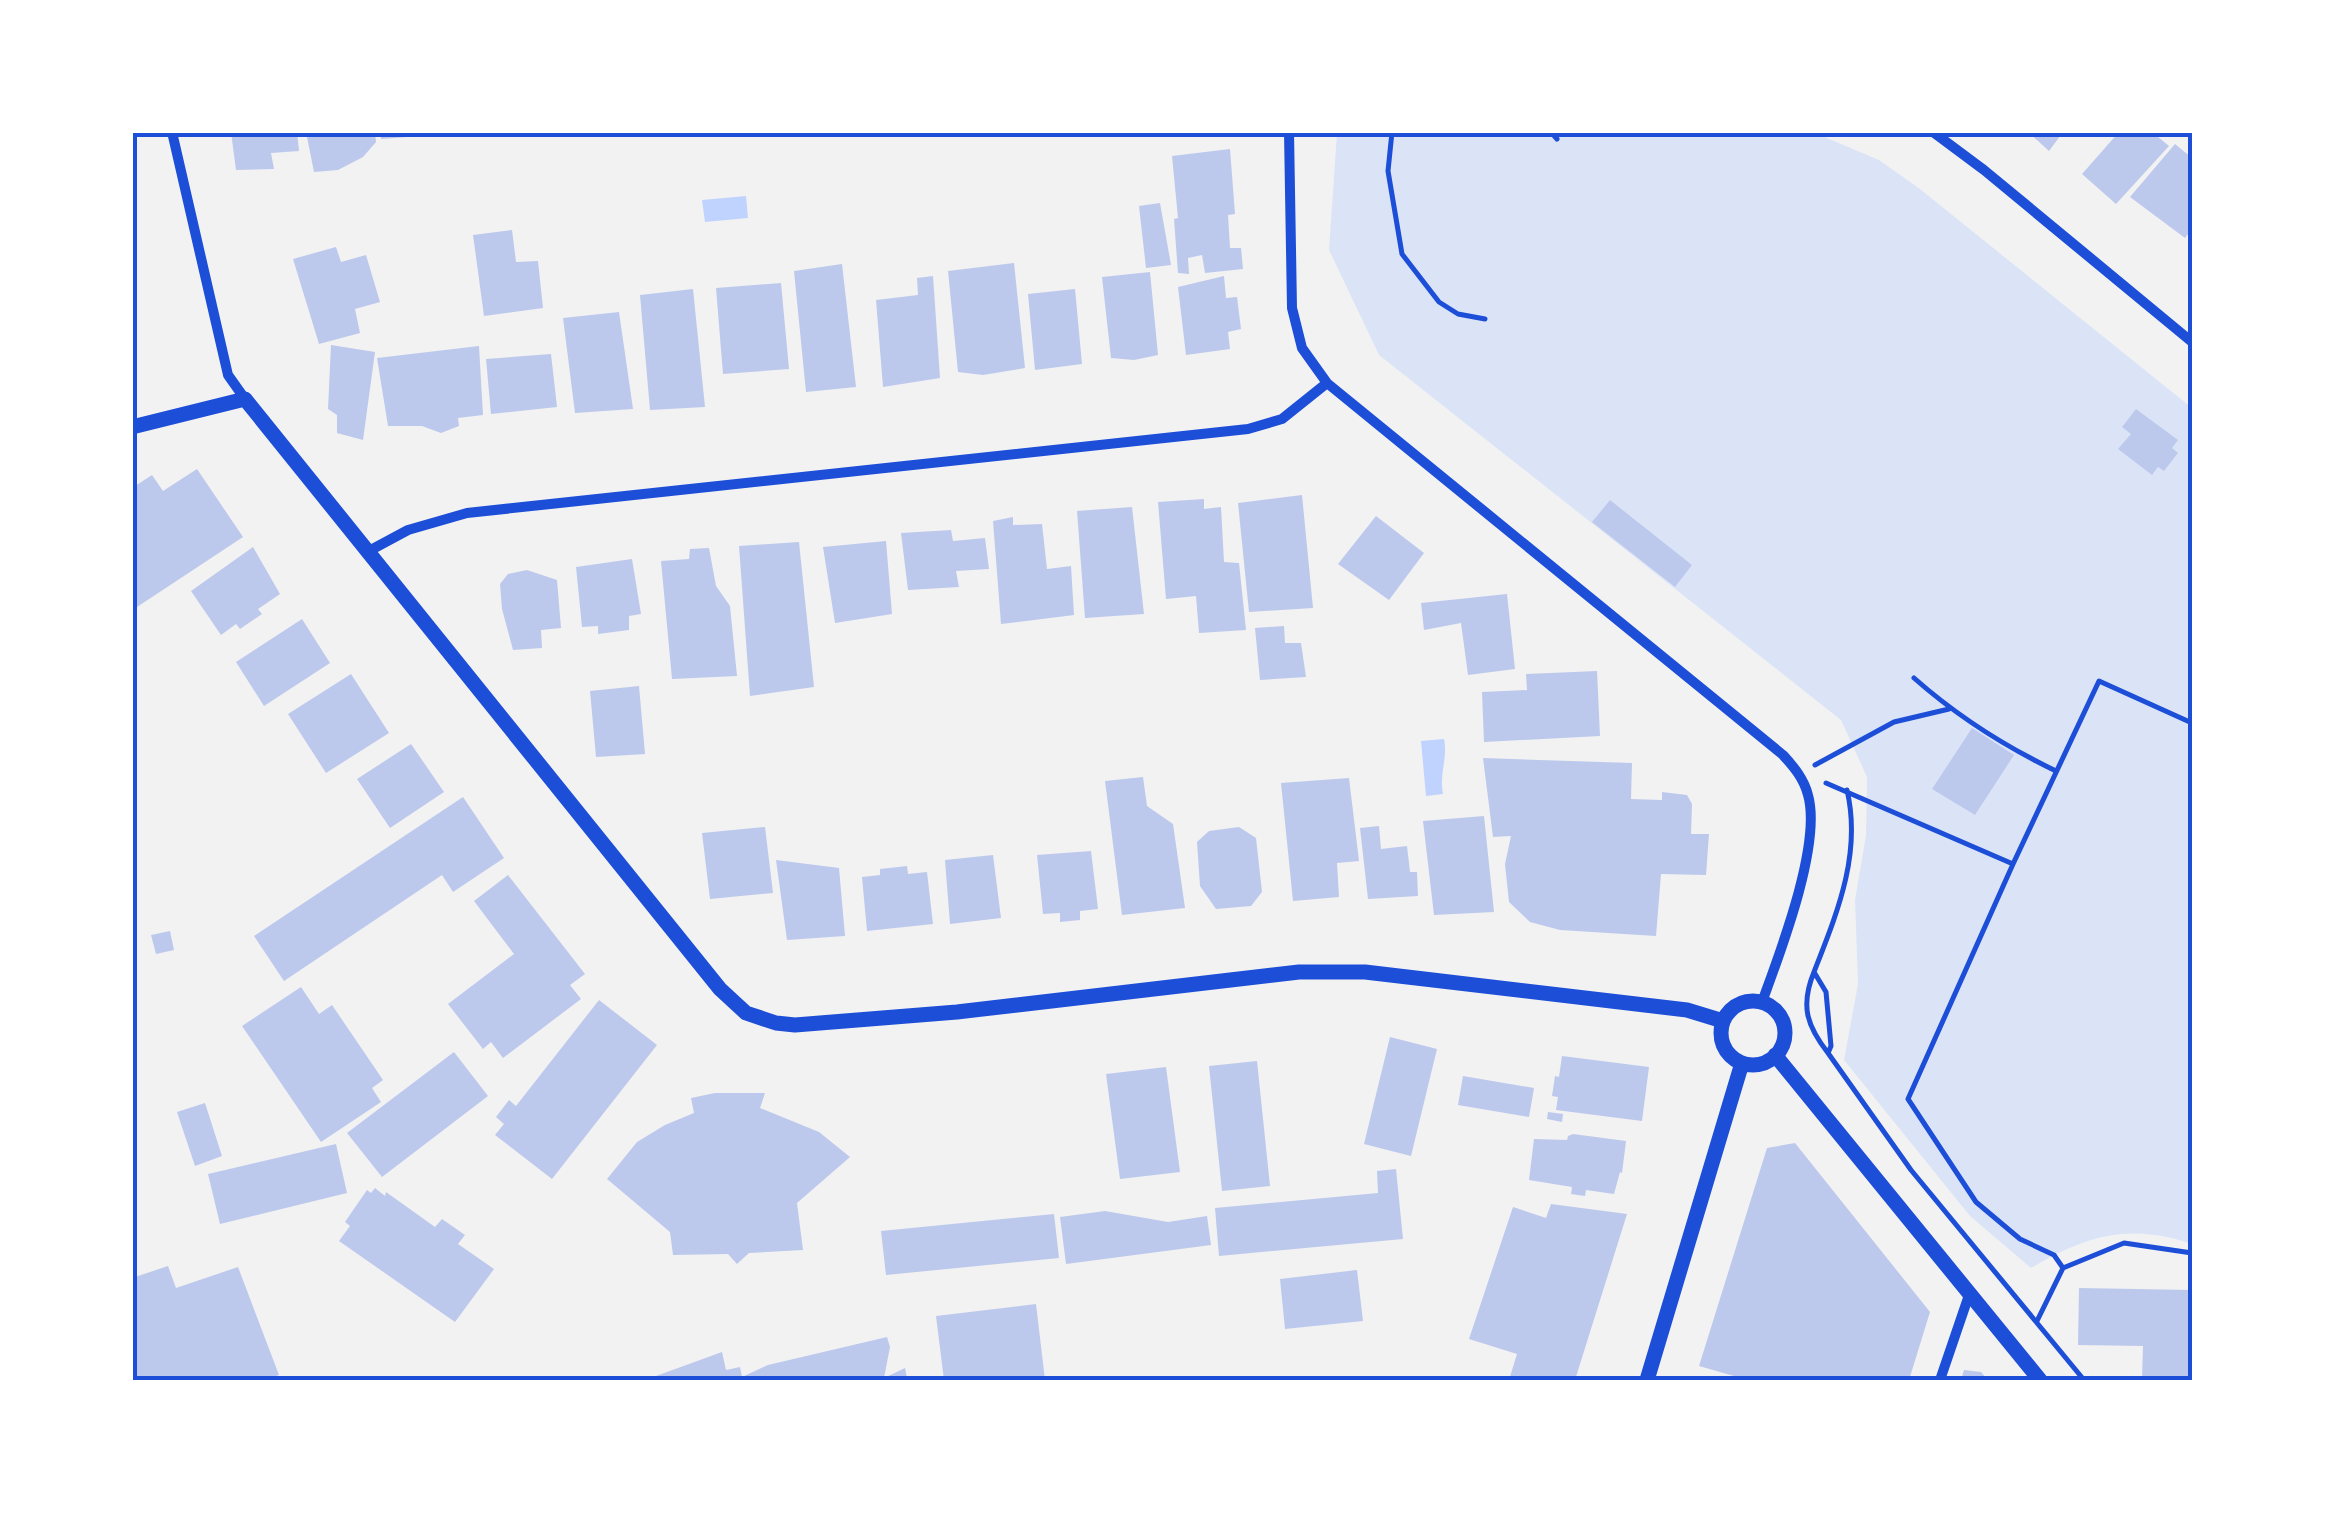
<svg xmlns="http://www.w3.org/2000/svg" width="2325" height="1513" font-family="'Noto Sans',sans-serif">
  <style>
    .green { fill: #dbe4f7 }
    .water { fill: #bfd3fe }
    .building { fill: #bdc9ec }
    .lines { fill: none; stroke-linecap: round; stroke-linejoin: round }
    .path { stroke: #1d4ed8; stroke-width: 5 }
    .minor { stroke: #1d4ed8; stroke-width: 10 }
    .tertiary { stroke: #1d4ed8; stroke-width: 15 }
    .neatline { fill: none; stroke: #1d4ed8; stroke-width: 4 }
  </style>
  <rect width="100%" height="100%" fill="#f2f2f2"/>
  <!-- green -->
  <path class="green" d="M1337,133H1815L1879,160L1920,189L2192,408V1244C2129,1223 2088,1235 2031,1268L1970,1216L1844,1060L1858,984L1855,900L1866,835L1867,777L1841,720L1379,355L1329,250Z"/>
  <!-- water -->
  <path class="water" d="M746,196L748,218L705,222L702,200Z
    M1444,739C1448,759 1439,773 1443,794L1426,796L1421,741Z"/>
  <!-- building -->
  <path class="building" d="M231,132H297L299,151L271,153L274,169L236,170Z
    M306,132H375L376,142L363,157L338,170L314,172Z
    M381,132H434V135L381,139Z
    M2028,132H2063L2049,151Z
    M2119,132H2152L2169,146L2116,204L2082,174Z
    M2175,144L2192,158V229L2185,238L2130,197Z
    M1230,149L1235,214L1228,215L1230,248H1241L1243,269L1205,273L1202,255L1188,258L1189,274L1178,273L1174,219L1178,218L1172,156Z
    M1160,203L1171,265L1146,268L1139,206Z
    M512,230L516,262L538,261L543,308L484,316L473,235Z
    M336,247L341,262L366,255L380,302L355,309L360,333L319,344L293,259Z
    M1014,263L1025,368L983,375L958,372L948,271Z
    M842,264L856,387L806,392L794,271Z
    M1150,272L1158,355L1134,360L1111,358L1102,277Z
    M933,276L940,378L883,387L876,300L918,295L917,278Z
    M1224,276L1226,298L1237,297L1241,329L1228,332L1230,349L1186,355L1178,287Z
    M781,283L789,369L723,374L716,288Z
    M693,289L705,407L650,410L640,295Z
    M1075,289L1082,364L1035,370L1028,294Z
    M619,312L633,409L575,413L563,318Z
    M331,345L375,352L363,440L337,433V415L328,409Z
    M479,346L483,415L458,418L459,426L441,433L422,426H388L377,358Z
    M551,354L557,407L491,414L486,359Z
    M2136,409L2178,440L2172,448L2178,453L2164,471L2158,467L2152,475L2118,449L2131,434L2122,427Z
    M197,469L243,537L137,607L132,603V488L152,475L163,491Z
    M1302,495L1313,608L1249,612L1238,503Z
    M1204,499V509L1221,507L1224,562L1239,563L1246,630L1199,633L1196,596L1166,599L1158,502Z
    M1610,500L1692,565L1675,587L1592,522Z
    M1132,507L1144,614L1085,618L1077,511Z
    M1376,516L1424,553L1389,600L1338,564Z
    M1013,517V525L1042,524L1047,569L1071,566L1074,615L1001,624L993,521Z
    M951,530L953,541L985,538L989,569L956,571L959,587L908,590L901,533Z
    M886,541L892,614L835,623L823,547Z
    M799,542L814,687L750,696L739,546Z
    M253,547L280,594L258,609L262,614L240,629L236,624L221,635L191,591Z
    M709,548L716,586L730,606L737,676L672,679L661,561L689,559L690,549Z
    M632,559L641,614L629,616V630L598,634V626L582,627L576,567Z
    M527,570L557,580L561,628L541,630L542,648L513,650L502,609L500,584L508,574Z
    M1507,594L1515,669L1468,675L1461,623L1424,630L1421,603Z
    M302,619L330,663L264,706L236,662Z
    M1284,626L1285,643H1301L1306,677L1260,680L1255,628Z
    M1597,671L1600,736L1484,742L1482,692L1527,690L1526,674Z
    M351,674L389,733L326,773L288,714Z
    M639,686L645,754L596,757L590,691Z
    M1972,728L2014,755L1975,815L1932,789Z
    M411,744L444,792L390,828L357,779Z
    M1483,758L1632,763L1631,799L1662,800V792L1687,795L1692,804L1691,834H1709L1706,875L1661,874L1656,936L1560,930L1530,922L1509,902L1505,864L1511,836L1493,837Z
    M1143,777L1147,806L1173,824L1185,908L1122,915L1105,781Z
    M1349,778L1359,861L1337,863L1339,897L1293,901L1281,783Z
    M463,797L504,858L453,892L442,875L284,981L254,936Z
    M1484,816L1494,912L1434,915L1423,821Z
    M1379,826L1381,849L1407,846L1410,872H1417L1418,896L1368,899L1360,828Z
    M765,827L773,893L710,899L702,833Z
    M1239,827L1256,838L1262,892L1251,906L1216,909L1200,886L1197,842L1209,831Z
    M1091,851L1098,909L1080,911V920L1060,922V913L1043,914L1037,855Z
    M993,855L1001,918L950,924L945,860Z
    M776,860L839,868L845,936L787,940Z
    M907,866L908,874L927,872L933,924L867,931L862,877L880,875V869Z
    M508,875L585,974L570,985L581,999L503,1058L491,1042L483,1049L448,1004L514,954L474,901Z
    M170,931L174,950L156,954L151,935Z
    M301,987L319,1014L332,1005L383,1080L372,1088L381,1102L321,1142L242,1026Z
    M599,1000L657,1045L552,1179L495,1135L504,1124L496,1117L509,1100L516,1106Z
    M1390,1037L1437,1049L1411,1156L1364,1144Z
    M454,1052L488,1096L382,1177L347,1133Z
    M1562,1056L1649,1067L1642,1121L1556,1110L1558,1097L1552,1096L1555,1076L1559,1077Z
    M1257,1061L1270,1186L1222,1191L1209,1066Z
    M1166,1067L1180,1172L1120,1179L1106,1074Z
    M1463,1076L1534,1088L1529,1117L1458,1105Z
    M715,1093H765L760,1108L819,1132L850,1157L797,1203L803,1250L749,1253L737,1264L728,1254L673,1255L670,1232L607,1179L637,1142L665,1125L694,1113L691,1098Z
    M205,1103L222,1156L195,1166L177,1112Z
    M1548,1112L1563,1114L1562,1122L1547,1119Z
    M1573,1134L1626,1141L1622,1173L1620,1172L1614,1194L1586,1190L1585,1196L1571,1194L1572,1187L1529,1180L1534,1139L1567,1140L1568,1136Z
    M1795,1143L1930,1312L1909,1380H1748L1699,1366L1767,1148Z
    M336,1144L347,1193L220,1224L208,1174Z
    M1396,1169L1403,1239L1219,1256L1215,1208L1378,1193L1377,1171Z
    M375,1188L385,1196L386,1192L435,1227L442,1219L465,1235L458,1244L494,1269L455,1322L339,1241L350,1226L345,1222L367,1190L371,1193Z
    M1551,1204L1627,1214L1575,1380H1509L1517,1354L1469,1339L1513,1207L1546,1218Z
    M1105,1211L1168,1222L1207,1216L1211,1245L1066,1264L1060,1217Z
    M1054,1214L1059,1258L886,1275L881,1231Z
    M168,1266L176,1288L238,1267L279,1375L265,1380H132V1278Z
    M1357,1270L1363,1321L1285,1329L1280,1279Z
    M2079,1288L2192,1290V1380H2142L2143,1346L2078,1345Z
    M1036,1304L1045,1380H944L936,1316Z
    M887,1337L890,1347L884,1378L905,1368L907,1378L899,1380H645L722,1352L726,1370L740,1367L742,1377L768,1365Z
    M1964,1370L1981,1372L1988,1380H1961Z"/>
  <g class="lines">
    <!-- path -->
    <path class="path" d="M1392,132L1388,171L1402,254L1439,302L1458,314L1485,319
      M1551,132L1557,139
      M1914,678C1957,716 2004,746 2056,771
      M1815,765L1894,722L1949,709
      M1826,783L2013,864
      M1847,790C1862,854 1837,913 1814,972L1826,992L1831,1046L1828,1053L1911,1170L2084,1380
      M1814,972C1800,1006 1807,1026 1828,1053
      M2063,1268L2054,1255L2020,1239L1976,1202L1908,1099L2013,864L2099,681L2192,723
      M2037,1321L2063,1268L2124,1243L2192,1253"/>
    <!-- minor -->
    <path class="minor" d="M172,132L228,375L245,399
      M1289,132L1292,308L1302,348L1327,383L1783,755C1794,767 1804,779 1808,795C1822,844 1780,953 1762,1002
      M1933,132L1984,170L2192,342
      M367,552L408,530L467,513L1248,429L1282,419L1327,383
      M1940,1380L1969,1295"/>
    <!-- tertiary -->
    <path class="tertiary" d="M132,427L245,399L720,989L746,1013L776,1023L795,1025L957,1012L1299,972H1365L1687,1010L1723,1021
      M1721 1033a32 32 0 1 1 64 0a32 32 0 1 1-64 0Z
      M1775,1055L2040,1380
      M1647,1380L1742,1063"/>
  </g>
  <!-- border -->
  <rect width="2325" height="1513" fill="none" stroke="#ffffff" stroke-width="270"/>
  <rect x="135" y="135" width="2055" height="1243" class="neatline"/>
</svg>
